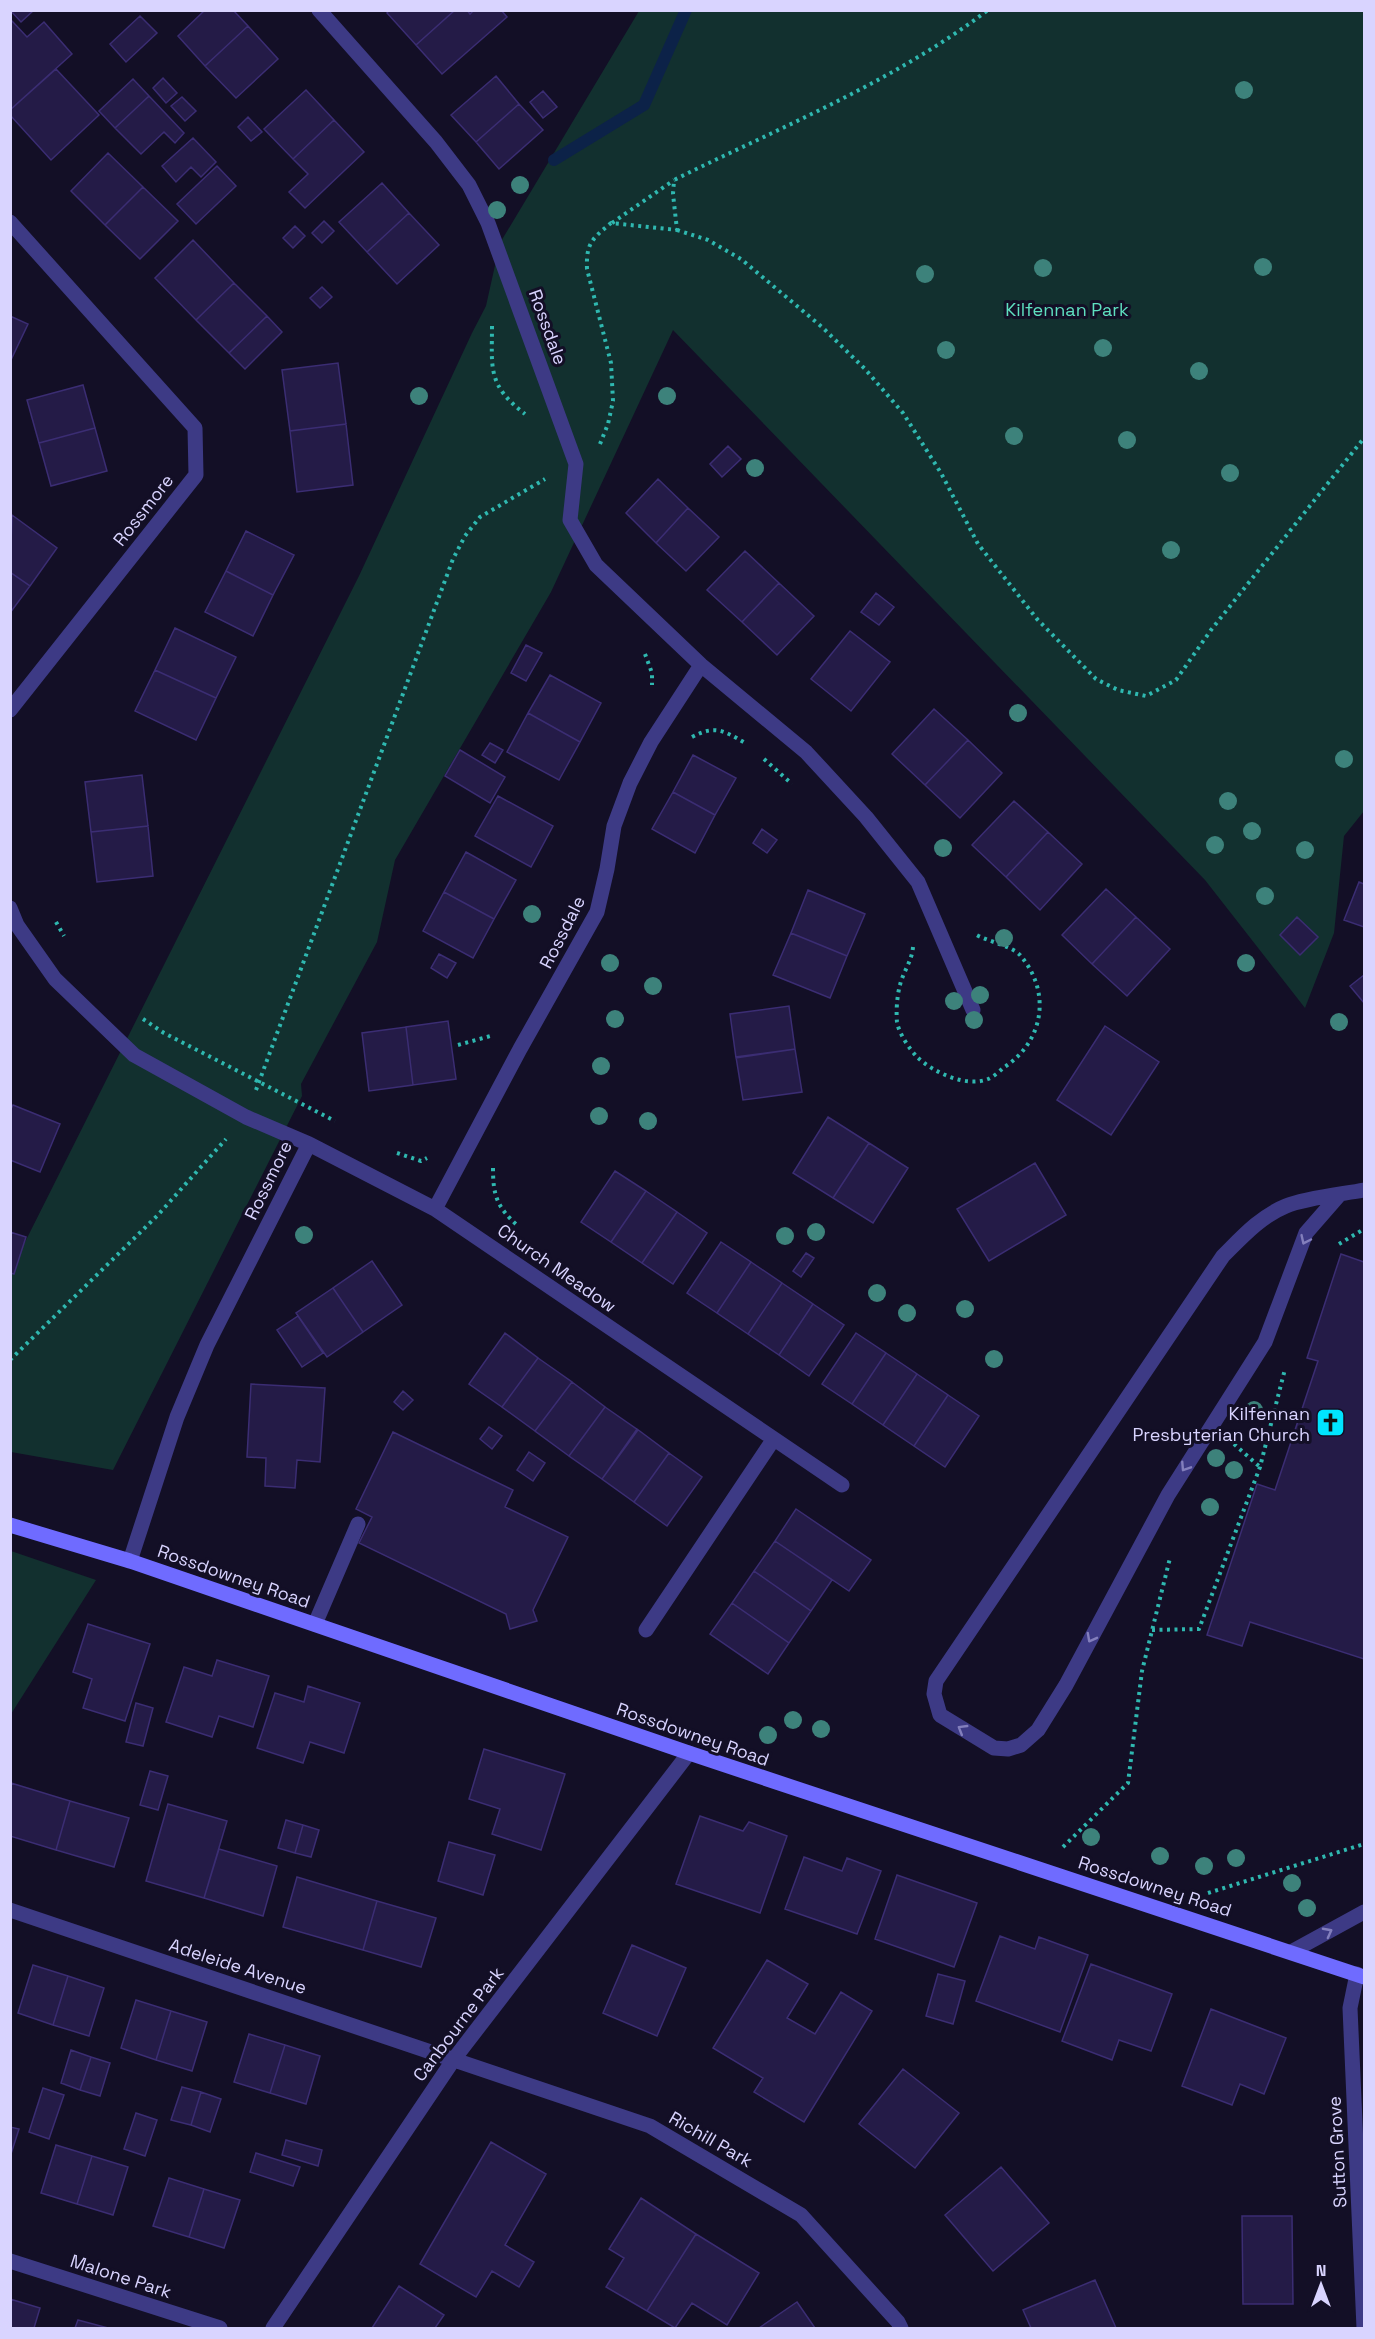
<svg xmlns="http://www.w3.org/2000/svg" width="1375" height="2339" font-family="'Space Grotesk',sans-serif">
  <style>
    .green { fill: #12302f }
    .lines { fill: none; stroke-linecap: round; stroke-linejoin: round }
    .stream { stroke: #0c2248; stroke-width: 12 }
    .building { fill: #241b47; stroke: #3b2d73; stroke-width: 1.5 }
    .path { stroke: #2fb8b0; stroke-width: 4; stroke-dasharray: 3 4.5; stroke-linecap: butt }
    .service { stroke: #3d3a85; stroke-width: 15 }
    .minor { stroke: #3d3a85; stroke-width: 15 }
    .tertiary { stroke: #3d3a85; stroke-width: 15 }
    .secondary { stroke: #6f6bff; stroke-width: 15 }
    .tree { fill: #3d827b }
    .oneway { stroke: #837fbc }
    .labels { text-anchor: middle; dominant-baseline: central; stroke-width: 6; stroke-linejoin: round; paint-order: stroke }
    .park-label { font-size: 18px; fill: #5fe0c0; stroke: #130f26 }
    .street-label { font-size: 18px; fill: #d9d4ff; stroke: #130f26 }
    .poi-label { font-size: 18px; fill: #d9d4ff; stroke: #130f26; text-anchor: end }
  </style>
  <rect width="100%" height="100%" fill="#130f26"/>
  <!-- green -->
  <path class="green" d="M639,11H1364V811L1344,836L1334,933L1305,1008L1205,880L673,330L551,592L395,860L377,942L301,1084L302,1096L113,1470L11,1452L10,1272L359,576L472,333L486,306L500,243Z
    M11,1551L96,1580L11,1714L10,1551Z"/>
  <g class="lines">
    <!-- stream -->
    <path class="stream" d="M554,160L644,105L686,10"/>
  </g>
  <!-- building -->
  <path class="building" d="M10,10H34L21,22Z
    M205,10H233L248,26L205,66L178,36Z
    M389,10H455L416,45L387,13Z
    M455,10H467L470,14L474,10H501L507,17L442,74L416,45Z
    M140,16L157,33L126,62L110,44Z
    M12,21L27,37L44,22L72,54L10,110V23Z
    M248,26L278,59L236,98L205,66Z
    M56,69L99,115L51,160L10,115V110Z
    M496,76L519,104L476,142L451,115Z
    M163,78L177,93L166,103L153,88Z
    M133,79L149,96L115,128L99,111Z
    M306,90L334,120L293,159L264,129Z
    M543,91L557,107L543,118L530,102Z
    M149,96L184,133L175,143L164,132L141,154L115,128Z
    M182,97L196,111L185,121L171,106Z
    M519,104L543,130L499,169L476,142Z
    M248,117L262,132L251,141L238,127Z
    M334,120L364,152L305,208L289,192L308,174L293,159Z
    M193,138L216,162L201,177L191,167L176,182L162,166Z
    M108,153L143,187L105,225L71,191Z
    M217,166L236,186L196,224L177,204Z
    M382,183L409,213L367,252L339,222Z
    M143,187L178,221L140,259L105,225Z
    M409,213L439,245L397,284L367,252Z
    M324,221L334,231L322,243L312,233Z
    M295,226L305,236L293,248L283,238Z
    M193,240L234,283L196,320L155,278Z
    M234,283L267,316L229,353L196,320Z
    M322,287L332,297L320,308L310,298Z
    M10,316L28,324L10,362Z
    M267,316L282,332L245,369L229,353Z
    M338,363L346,424L290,431L282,370Z
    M83,385L95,428L39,443L27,400Z
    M346,424L353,485L297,492L290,431Z
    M95,428L107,471L51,486L39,443Z
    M728,446L741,459L722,477L710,464Z
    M658,479L688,508L656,543L626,513Z
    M688,508L719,537L686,571L656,543Z
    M12,515L57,548L30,586L10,572Z
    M246,531L294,555L273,595L226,571Z
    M745,551L779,583L742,622L707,590Z
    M226,571L273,595L253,636L205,612Z
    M10,572L30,586L10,613Z
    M779,583L814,616L777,655L742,622Z
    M876,593L894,607L879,625L861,612Z
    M175,628L236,657L216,698L155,670Z
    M850,631L890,662L851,711L811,679Z
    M526,645L542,653L526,681L511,673Z
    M155,670L216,698L196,740L135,711Z
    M550,675L601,703L580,742L528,713Z
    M934,709L968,740L925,785L892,754Z
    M528,713L580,742L559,780L507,752Z
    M968,740L1002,773L960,818L925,785Z
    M490,743L503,750L495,763L482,755Z
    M460,750L505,777L490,803L445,776Z
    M693,755L736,778L715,815L673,792Z
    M142,775L148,826L91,832L85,782Z
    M673,792L715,815L695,853L652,829Z
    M498,796L553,826L531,867L475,836Z
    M1014,801L1048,832L1006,877L972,845Z
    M148,826L153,876L97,882L91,832Z
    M762,829L777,840L767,853L753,843Z
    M1048,832L1082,864L1040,910L1006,877Z
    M466,852L516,880L494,919L444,892Z
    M1359,882L1364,884V927L1344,920Z
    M1106,889L1136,917L1092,964L1062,935Z
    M808,890L865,914L847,956L791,933Z
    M444,892L494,919L473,958L423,931Z
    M1136,917L1170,949L1127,996L1092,964Z
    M1297,917L1318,937L1300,955L1280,935Z
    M791,933L847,956L830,998L773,975Z
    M439,954L456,963L447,978L431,968Z
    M1364,975V1003L1350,986Z
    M789,1006L795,1049L736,1058L730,1014Z
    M448,1021L456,1079L413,1085L406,1027Z
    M1105,1026L1159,1062L1111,1135L1057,1100Z
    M406,1027L413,1085L369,1091L362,1033Z
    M795,1049L802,1092L743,1100L736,1057Z
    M13,1105L60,1124L40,1172L10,1160V1111Z
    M828,1117L869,1143L833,1198L793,1173Z
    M869,1143L908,1168L873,1223L833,1198Z
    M1035,1163L1066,1215L989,1261L957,1209Z
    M615,1171L646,1191L611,1242L581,1222Z
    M646,1191L677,1212L642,1263L611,1242Z
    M677,1212L707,1233L673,1284L642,1263Z
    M10,1232L26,1237L14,1274L10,1273Z
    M721,1242L751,1262L717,1313L687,1293Z
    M806,1253L814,1258L801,1277L793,1271Z
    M1341,1254L1364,1262V1659L1250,1622L1242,1646L1207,1635L1257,1484L1275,1490L1318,1361L1307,1358Z
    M372,1261L402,1305L363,1332L333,1288Z
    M751,1262L782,1283L748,1334L717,1313Z
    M782,1283L813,1304L779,1355L748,1334Z
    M333,1288L363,1332L327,1357L296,1313Z
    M813,1304L844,1325L809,1376L779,1355Z
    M298,1316L323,1353L302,1367L277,1330Z
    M505,1333L538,1358L502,1407L469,1384Z
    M856,1333L886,1353L852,1404L822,1384Z
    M886,1353L917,1374L883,1425L852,1404Z
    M538,1358L572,1382L535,1431L502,1407Z
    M917,1374L948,1395L914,1446L883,1425Z
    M572,1382L605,1407L569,1456L535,1431Z
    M251,1384L325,1388L320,1462L297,1460L295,1488L265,1486L266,1458L247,1457Z
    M403,1391L413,1400L403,1410L394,1402Z
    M948,1395L979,1416L945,1467L914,1446Z
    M605,1407L638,1430L602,1479L569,1456Z
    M489,1427L502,1436L492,1449L480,1439Z
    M637,1429L669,1453L634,1502L602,1479Z
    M393,1432L513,1490L505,1507L568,1537L533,1610L537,1621L510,1629L506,1614L359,1543L372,1517L356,1509Z
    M529,1452L545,1463L533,1481L517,1470Z
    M669,1453L702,1477L667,1526L634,1502Z
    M796,1509L871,1560L849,1591L775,1541Z
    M775,1541L832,1580L811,1611L754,1571Z
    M754,1571L811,1611L789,1643L732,1603Z
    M732,1603L789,1643L768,1674L710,1634Z
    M88,1624L150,1644L125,1721L83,1708L92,1679L73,1672Z
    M217,1660L269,1676L253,1727L219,1716L212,1737L166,1722L184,1667L212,1676Z
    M308,1686L360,1703L344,1753L310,1742L303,1763L257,1748L275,1693L304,1702Z
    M136,1703L153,1708L143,1746L126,1742Z
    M484,1749L565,1774L541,1850L492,1834L500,1809L469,1799Z
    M150,1771L168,1776L158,1810L140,1805Z
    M11,1783L70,1801L56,1850L10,1836Z
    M70,1801L129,1818L114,1867L56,1850Z
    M168,1804L227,1821L204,1898L146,1881Z
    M700,1816L743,1831L749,1822L787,1836L760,1913L676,1884Z
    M286,1820L303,1825L295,1853L278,1848Z
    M303,1825L319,1830L311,1857L295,1853Z
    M449,1842L495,1855L483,1895L438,1881Z
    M219,1849L277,1866L263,1916L204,1898Z
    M804,1857L842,1871L847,1858L881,1871L857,1934L785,1909Z
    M897,1875L977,1903L954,1967L875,1939Z
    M297,1877L377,1901L363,1950L283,1927Z
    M377,1901L436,1918L421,1967L363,1950Z
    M1000,1936L1035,1949L1039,1937L1088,1955L1060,2032L976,2001Z
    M632,1945L686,1968L657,2036L603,2013Z
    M767,1960L808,1984L787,2018L815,2034L841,1992L872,2011L804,2122L754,2092L763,2078L713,2048Z
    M1091,1964L1172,1994L1151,2051L1119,2040L1112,2060L1062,2041Z
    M33,1965L68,1976L53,2025L18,2013Z
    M938,1974L965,1981L953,2024L926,2016Z
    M68,1976L104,1988L89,2036L53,2025Z
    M136,2000L171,2011L156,2060L121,2048Z
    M1211,2009L1286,2038L1264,2094L1240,2084L1232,2105L1182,2086Z
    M171,2011L207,2022L192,2071L156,2060Z
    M249,2034L285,2045L270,2093L234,2082Z
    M285,2045L320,2056L306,2104L270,2093Z
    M71,2050L91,2057L80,2090L61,2083Z
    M91,2057L110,2063L100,2096L80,2090Z
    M903,2069L959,2113L915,2168L859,2124Z
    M182,2087L201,2092L191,2125L171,2120Z
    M43,2088L64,2095L49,2139L29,2132Z
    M201,2092L221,2099L210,2132L191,2125Z
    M136,2113L157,2120L145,2156L124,2149Z
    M10,2127L19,2129L10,2157Z
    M286,2140L322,2150L318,2166L282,2155Z
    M491,2142L546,2174L505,2245L534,2262L519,2287L492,2271L476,2297L420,2264Z
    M56,2145L92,2156L77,2204L41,2193Z
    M256,2153L300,2167L293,2186L250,2172Z
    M92,2156L128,2167L113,2215L77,2204Z
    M1001,2167L1049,2223L993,2271L945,2215Z
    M169,2178L204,2189L189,2237L153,2226Z
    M204,2189L240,2200L224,2248L189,2237Z
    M641,2198L696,2234L647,2311L606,2287L624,2258L609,2249Z
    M1242,2216H1292L1293,2304H1243Z
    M696,2234L759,2273L727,2325L692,2303L675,2328L647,2311Z
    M1095,2280L1116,2328H1031L1023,2310Z
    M399,2286L444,2315L435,2328H372Z
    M10,2299L40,2308L34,2328H10Z
    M797,2302L815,2328H759Z
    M78,2320L108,2328H75Z"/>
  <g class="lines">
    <!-- path -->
    <path class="path" d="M612,223L674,180
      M677,230L708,240L741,259L822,327L865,369L903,413L941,473L978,544L1037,619L1096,679L1118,690L1146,696L1176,680L1211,630L1364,438
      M492,326C492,368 487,385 525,414
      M600,444L608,424L613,401L611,363L587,269C586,243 592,239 611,223L677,230L673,194L674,180C781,127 893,82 988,10
      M645,654L652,673V685
      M692,737C715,725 723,730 745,743
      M764,759L792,784
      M56,922L64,936
      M913,947C912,961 903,972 900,985C897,996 896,1011 897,1022C899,1034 909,1048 917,1057C933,1072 966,1088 988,1079C993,1077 999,1072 1003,1068C1044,1042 1052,992 1020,955C1012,946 986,941 975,934
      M143,1019L164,1033L335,1121
      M458,1045L494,1035
      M256,1090L453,559L465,536L480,517L545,479
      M397,1153L421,1161L427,1158
      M493,1168C493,1196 497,1207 518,1226
      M1339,1244L1364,1229
      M10,1360L157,1216L226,1139
      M1234,1444L1260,1467
      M1152,1630L1199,1629L1260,1467L1285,1369
      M1063,1847L1128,1783L1142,1671L1170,1558
      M1208,1893L1364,1844"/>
    <!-- service -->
    <path class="service" d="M1340,1194L1306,1233L1265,1342L1168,1495L1066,1685L1038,1730L1021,1745L1008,1749L994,1748L940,1715L934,1694L936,1681L1223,1256C1242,1237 1261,1216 1286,1206C1305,1198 1343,1194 1364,1190
      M315,1624L358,1524"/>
    <!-- minor -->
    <path class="minor" d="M319,10L436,142L469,185L488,223L576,464L570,520L596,565L701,665L806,752L866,817L918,882L973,1010
      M10,222L195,428L196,475L10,710
      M10,908L17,925L55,979L134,1055L246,1117L309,1144L207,1345L177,1417L130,1561
      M309,1144L435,1209L842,1485
      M435,1209L520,1049L597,912L607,869L614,826L630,783L651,742L701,665
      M646,1630L773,1440
      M10,1910L650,2126L801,2215L898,2322L901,2328
      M1357,1974L1350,2008L1364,2328
      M10,2261L220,2328
      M273,2328L454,2059L689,1753"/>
    <!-- tertiary -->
    <path class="tertiary" d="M1291,1952L1364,1912"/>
    <!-- secondary -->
    <path class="secondary" d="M10,1525L130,1561L689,1753L1364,1977"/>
  </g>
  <!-- trees -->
  <g class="tree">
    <circle cx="1244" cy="90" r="9"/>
    <circle cx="520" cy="185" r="9"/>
    <circle cx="497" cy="210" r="9"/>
    <circle cx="1263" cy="267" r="9"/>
    <circle cx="1043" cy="268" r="9"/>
    <circle cx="925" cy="274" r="9"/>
    <circle cx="1103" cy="348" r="9"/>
    <circle cx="946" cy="350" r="9"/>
    <circle cx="1199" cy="371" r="9"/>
    <circle cx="419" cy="396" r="9"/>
    <circle cx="667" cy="396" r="9"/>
    <circle cx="1014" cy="436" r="9"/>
    <circle cx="1127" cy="440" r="9"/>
    <circle cx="755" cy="468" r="9"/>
    <circle cx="1230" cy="473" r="9"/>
    <circle cx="1171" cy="550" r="9"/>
    <circle cx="1018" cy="713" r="9"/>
    <circle cx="1344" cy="759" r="9"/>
    <circle cx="1228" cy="801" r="9"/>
    <circle cx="1252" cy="831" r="9"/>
    <circle cx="1215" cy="845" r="9"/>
    <circle cx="943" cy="848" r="9"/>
    <circle cx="1305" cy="850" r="9"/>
    <circle cx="1265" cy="896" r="9"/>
    <circle cx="532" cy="914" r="9"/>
    <circle cx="1004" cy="938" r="9"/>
    <circle cx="610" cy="963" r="9"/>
    <circle cx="1246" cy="963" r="9"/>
    <circle cx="653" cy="986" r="9"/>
    <circle cx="980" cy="995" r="9"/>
    <circle cx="954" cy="1001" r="9"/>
    <circle cx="615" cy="1019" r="9"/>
    <circle cx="974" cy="1020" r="9"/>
    <circle cx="1339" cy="1022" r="9"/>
    <circle cx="601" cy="1066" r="9"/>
    <circle cx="599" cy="1116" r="9"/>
    <circle cx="648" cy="1121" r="9"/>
    <circle cx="816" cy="1232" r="9"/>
    <circle cx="304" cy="1235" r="9"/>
    <circle cx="785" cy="1236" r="9"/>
    <circle cx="877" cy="1293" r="9"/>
    <circle cx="965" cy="1309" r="9"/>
    <circle cx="907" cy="1313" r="9"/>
    <circle cx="994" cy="1359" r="9"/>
    <circle cx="1254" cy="1410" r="9"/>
    <circle cx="1216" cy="1458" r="9"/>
    <circle cx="1234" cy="1470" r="9"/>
    <circle cx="1210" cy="1507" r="9"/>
    <circle cx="793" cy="1720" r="9"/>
    <circle cx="821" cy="1729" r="9"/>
    <circle cx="768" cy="1735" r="9"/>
    <circle cx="1091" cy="1837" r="9"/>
    <circle cx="1160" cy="1856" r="9"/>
    <circle cx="1236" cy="1858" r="9"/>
    <circle cx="1204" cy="1866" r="9"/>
    <circle cx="1292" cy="1883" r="9"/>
    <circle cx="1307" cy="1908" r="9"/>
  </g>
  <!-- one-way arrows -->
  <defs><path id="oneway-chevron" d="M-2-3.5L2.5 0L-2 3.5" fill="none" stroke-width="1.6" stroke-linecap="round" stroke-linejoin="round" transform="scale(1.5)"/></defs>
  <g class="oneway">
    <use href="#oneway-chevron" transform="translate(1305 1240) rotate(115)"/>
    <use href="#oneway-chevron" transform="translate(1185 1467) rotate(123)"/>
    <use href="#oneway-chevron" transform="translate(1091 1638) rotate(118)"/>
    <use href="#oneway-chevron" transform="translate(962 1729) rotate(-149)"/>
    <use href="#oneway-chevron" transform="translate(1328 1932) rotate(-28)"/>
  </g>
  <!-- icons -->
  <defs>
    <symbol id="church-square" viewBox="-11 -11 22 22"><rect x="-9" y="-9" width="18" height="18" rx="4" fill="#00e5ff" stroke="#130f26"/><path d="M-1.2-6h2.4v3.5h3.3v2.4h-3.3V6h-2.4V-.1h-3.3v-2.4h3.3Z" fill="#111"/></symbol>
  </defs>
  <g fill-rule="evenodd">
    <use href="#church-square" x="1314" y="1406" width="33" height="33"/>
  </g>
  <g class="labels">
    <!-- park labels -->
    <g class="park-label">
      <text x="1067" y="309">Kilfennan Park</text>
    </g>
    <!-- street labels -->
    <g class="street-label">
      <text transform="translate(548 327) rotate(70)">Rossdale</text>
      <text transform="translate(143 510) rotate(-52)">Rossmore</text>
      <text transform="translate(562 932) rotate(-63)">Rossdale</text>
      <text transform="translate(268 1180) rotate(-64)">Rossmore</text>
      <text transform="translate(557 1268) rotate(35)">Church Meadow</text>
      <text transform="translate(234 1576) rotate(19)">Rossdowney Road</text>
      <text transform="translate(693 1734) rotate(19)">Rossdowney Road</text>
      <text transform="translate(1155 1886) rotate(18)">Rossdowney Road</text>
      <text transform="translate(238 1966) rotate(18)">Adeleide Avenue</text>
      <text transform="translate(458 2024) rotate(-53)">Canbourne Park</text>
      <text transform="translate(711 2139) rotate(30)">Richill Park</text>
      <text transform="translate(1337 2152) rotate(-93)">Sutton Grove</text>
      <text transform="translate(121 2276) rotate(18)">Malone Park</text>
    </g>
    <!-- poi labels -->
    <g class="poi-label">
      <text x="1310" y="1413">Kilfennan<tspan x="1310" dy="21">Presbyterian Church</tspan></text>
    </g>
  </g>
  <!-- border -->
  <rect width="1375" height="2339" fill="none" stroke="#d9d4ff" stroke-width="24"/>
  <!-- north arrow -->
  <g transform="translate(1321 2285)" stroke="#130f26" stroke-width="4.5" paint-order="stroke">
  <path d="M0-4.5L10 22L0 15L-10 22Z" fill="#d9d4ff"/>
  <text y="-9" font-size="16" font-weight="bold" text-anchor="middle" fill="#d9d4ff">N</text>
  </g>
</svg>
